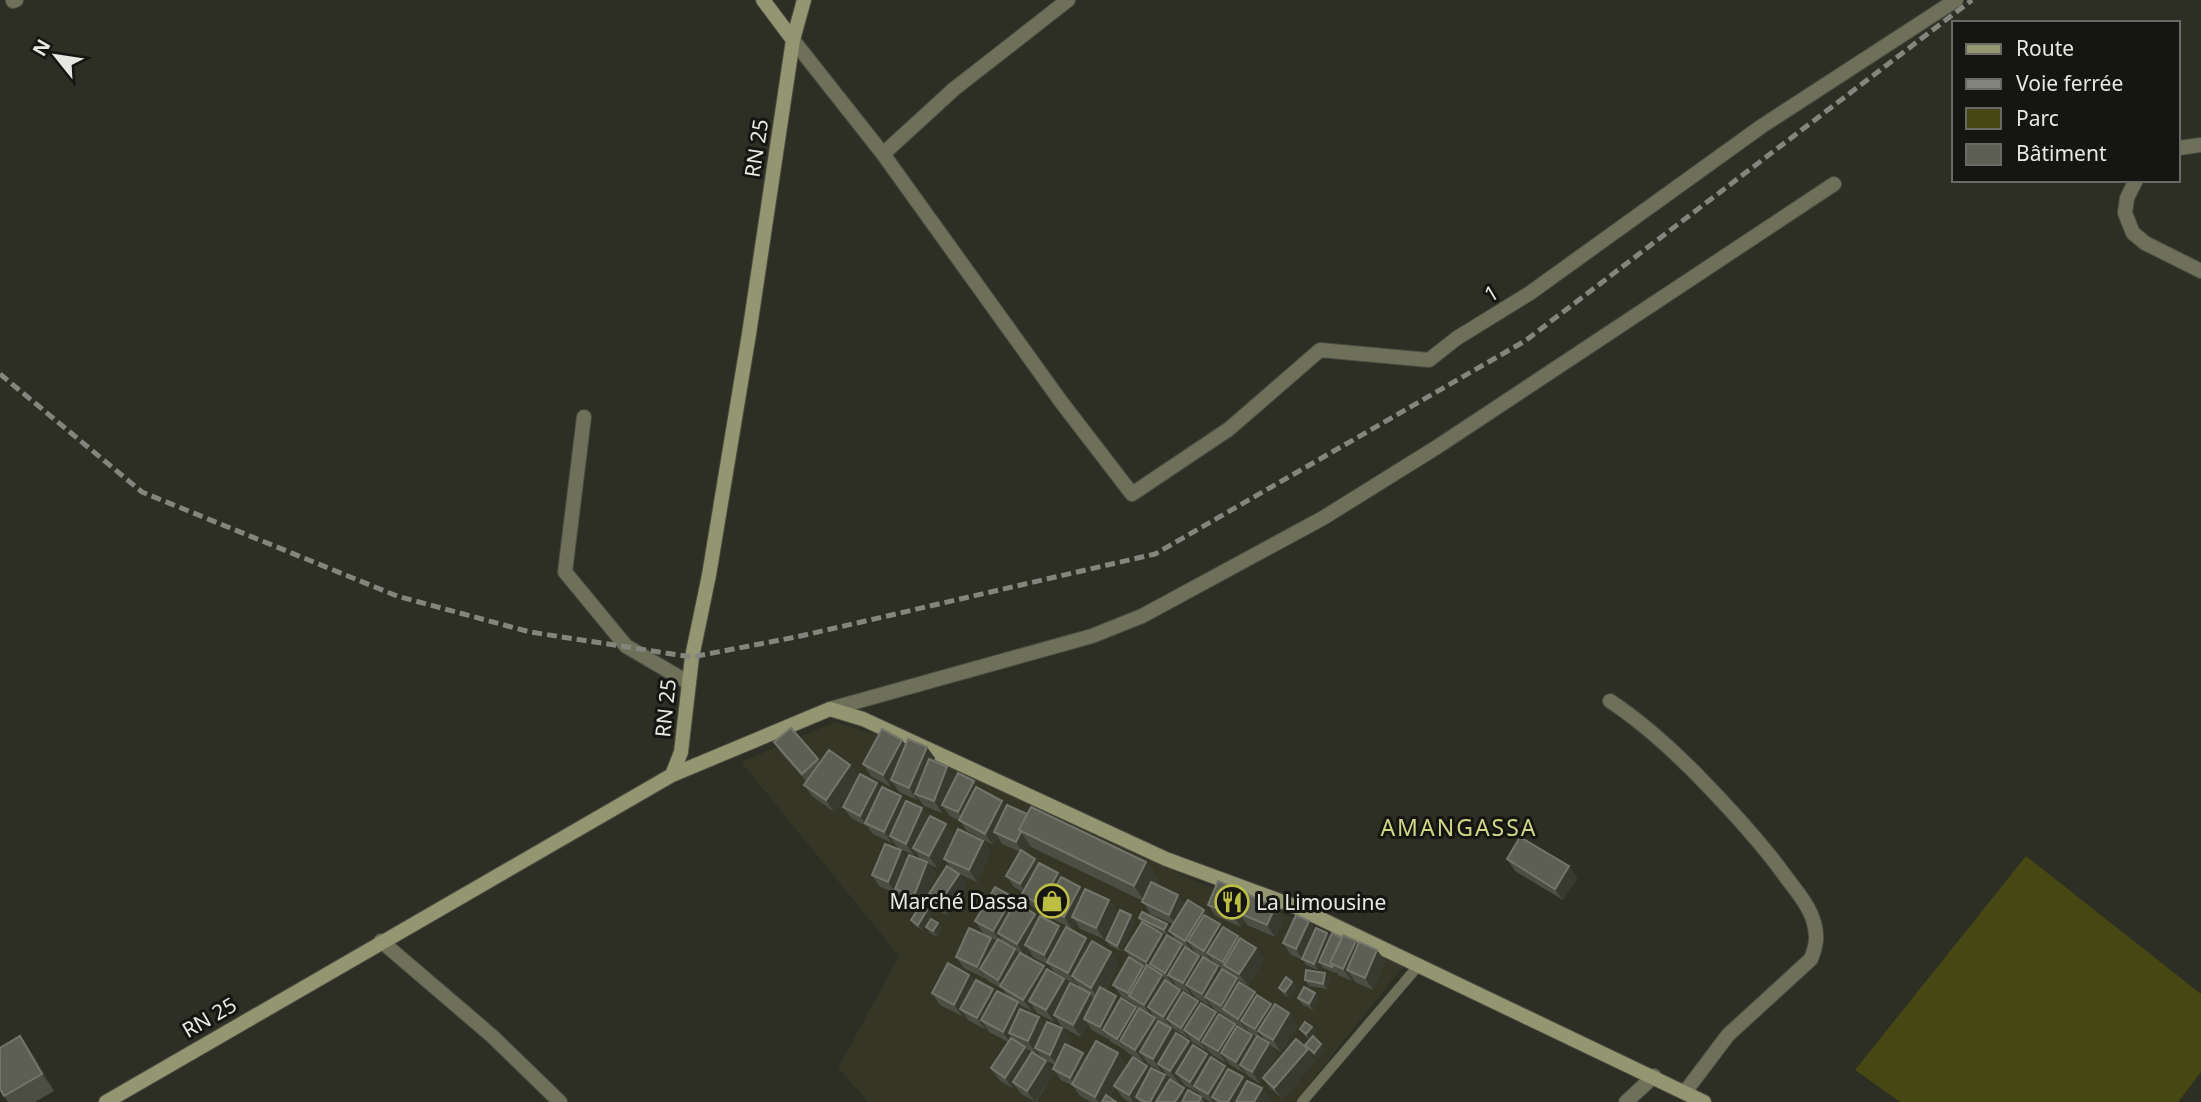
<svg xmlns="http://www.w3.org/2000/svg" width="2201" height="1102" font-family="'Noto Sans',sans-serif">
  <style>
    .built { fill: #353626 }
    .green { fill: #464713 }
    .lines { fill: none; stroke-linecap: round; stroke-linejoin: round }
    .lane-casing { stroke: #4b4c42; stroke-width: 11 }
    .street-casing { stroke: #4b4c42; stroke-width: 16 }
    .secondary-casing { stroke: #4b4c42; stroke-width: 16 }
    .lane { stroke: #6e7059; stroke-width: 10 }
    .street { stroke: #6e7059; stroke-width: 14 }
    .secondary { stroke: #939671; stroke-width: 14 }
    .rail { stroke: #84857d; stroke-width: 5; stroke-dasharray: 10 5; stroke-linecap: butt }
    .wall { fill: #4d4e43; fill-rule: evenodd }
    .shaded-wall { fill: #393a2f }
    .building { fill: #5d5e54; stroke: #73746a; stroke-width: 2 }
    .labels { text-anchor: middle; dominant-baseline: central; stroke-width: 6; stroke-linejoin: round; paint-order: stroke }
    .street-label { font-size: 21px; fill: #e8e8e2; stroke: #151611 }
    .poi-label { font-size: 21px; fill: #e8e8e2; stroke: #151611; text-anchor: end }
    .neighbourhood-label { font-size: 23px; letter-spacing: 2px; fill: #d1d587; stroke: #151611 }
  </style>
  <rect width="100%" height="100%" fill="#2d2e24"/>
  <!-- built -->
  <path class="built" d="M835,722L881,736L1200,883L1298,919L1403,967L1295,1102H868L838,1068L899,956L741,762Z"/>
  <!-- green -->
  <path class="green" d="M2026,856L2201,994V1072L2178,1102H1900L1855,1070Z"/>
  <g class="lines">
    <defs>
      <path id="lane" d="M1302,1102L1419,965"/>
      <path id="street" d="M13,1L16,0
        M793,40L883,154L1062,403L1132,494L1229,429L1320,350L1429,360L1457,338L1530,293L1762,126L1956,0
        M2178,148L2201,145
        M883,154L954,89L1068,0
        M2136,180L2127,198L2125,213L2133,233L2145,243L2201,271
        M584,417L565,572L626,646L689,683
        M1610,701C1645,724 1674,751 1703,781C1732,811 1759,840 1783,873C1794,888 1810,906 1814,923C1818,937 1816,946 1811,959L1728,1035L1685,1092
        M830,709L1092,636L1142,616L1323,518L1437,447L1834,184
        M381,941L492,1036L560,1102
        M1626,1102L1654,1076"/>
      <path id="secondary" d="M763,0L793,40
        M672,775L830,709L863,719L1166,859L1294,906L1704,1102
        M106,1102L672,775L681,752L692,657L709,575L749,334L793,40L804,0"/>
    </defs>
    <!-- lane casing -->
    <use href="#lane" class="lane-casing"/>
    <!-- street casing -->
    <use href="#street" class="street-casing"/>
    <!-- secondary casing -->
    <use href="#secondary" class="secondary-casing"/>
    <!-- lane -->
    <use href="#lane" class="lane"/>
    <!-- street -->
    <use href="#street" class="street"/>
    <!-- secondary -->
    <use href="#secondary" class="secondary"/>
    <!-- rail -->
    <path class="rail" d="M0,374L142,492L397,596L530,632L692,657L796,637L1155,554L1525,341L1972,0"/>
  </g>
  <!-- wall -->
  <path class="wall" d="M791,728L820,762L850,765L859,777L834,812L812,796L804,785L806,781L782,754L774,742Z
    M902,740L906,745L935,758L934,761L955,778L974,781L980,789L1002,801L1006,807L1027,814L1146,862L1158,880L1156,884L1185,904L1204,910L1209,917L1220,924L1222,928L1238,936L1264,959L1248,986L1239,980L1241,983L1271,1004L1273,1007L1289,1013L1297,1025L1281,1052L1271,1046L1277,1054L1265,1074L1316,1061L1282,1099L1271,1089L1263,1078L1260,1084L1248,1076L1245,1072L1244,1073L1229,1064L1227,1061L1226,1063L1211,1054L1208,1050L1207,1051L1192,1042L1190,1038L1189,1039L1175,1030L1172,1027L1171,1028L1176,1034L1189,1041L1193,1046L1207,1054L1211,1059L1225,1066L1228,1070L1243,1077L1246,1082L1262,1088L1270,1100L1269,1102H1210L1202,1097L1199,1093L1184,1085L1181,1080L1179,1083L1166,1075L1162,1069L1161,1071L1148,1064L1145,1059L1144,1062L1128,1053L1125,1050L1111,1042L1108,1038V1039L1092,1030L1088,1024L1081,1037L1062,1027L1056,1018L1054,1022L1037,1013L1034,1008L1032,1011L1020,1005L1024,1010L1039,1017L1045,1026L1062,1028L1071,1040L1068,1045L1086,1057L1127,1065L1117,1082L1147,1066L1150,1070L1165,1075L1169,1081L1187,1092L1201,1097L1205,1102H1129L1123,1098L1115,1087L1109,1097L1116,1102H1091L1080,1096L1073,1086L1061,1080L1053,1069L1055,1065L1045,1060L1054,1073L1036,1102L1021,1094L1015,1086L1013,1089L999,1080L991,1068L1008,1042L989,1032L986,1027L985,1029L968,1020L963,1013L962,1016L940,1005L932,993L969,975L975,982L993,989L996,993L1008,997L1003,989L988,981L986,978V979L964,968L956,957L991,938L995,943L997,941L983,933L975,921L1013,897L1017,903L1035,914L1039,919L1090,943L1119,964L1105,990L1120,1001L1136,1007L1138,1010L1139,1008L1134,1004L1121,996L1113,985L1132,959L1125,950L1142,922L1139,918L1167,924L1170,929L1173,924L1150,914L1143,901L1031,847L1029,844L1025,852L1035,859L1039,864L1058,873L1061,878L1080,887L1083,892L1109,900L1117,912L1104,939L1080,929L1076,922L1072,929L1053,919L1050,914L1048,916L1030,905L1022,894L1023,892L1014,887L1006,876L1020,852L1002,844L998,837L993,845L967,831L960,821L950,816L944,808L942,813L924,806L918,798L917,800L899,792L893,783L891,787L871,776L863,764ZM1158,931L1169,936L1170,932L1176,941L1165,938L1162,934ZM1183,946L1193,952L1194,951L1196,953L1209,961L1201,959L1199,956L1184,948ZM1029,950L1033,957L1050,966L1055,974L1076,984V983L1080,988L1068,986L1064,979L1046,970L1026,956ZM1218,966L1230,973L1231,974L1221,970ZM1166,980L1173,984L1174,982L1176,986L1191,995L1192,993L1195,997L1210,1006L1211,1005L1214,1009L1229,1018L1231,1020L1246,1030L1247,1029L1249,1032L1257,1037L1255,1039L1252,1035L1218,1015L1216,1012L1200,1005L1198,1001L1182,993ZM1153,1015L1156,1019L1170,1027L1158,1022L1153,1016ZM1026,1049L1036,1053L1037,1051L1043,1059L1030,1055Z
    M877,783L881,789L901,796L906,803L929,818L946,824L954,836L937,868L929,864L936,873L922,907L927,910L931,916L922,930L915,926L911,920L919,907L903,901L897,892L896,893L880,887L872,875L901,850L907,859H920L916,852L914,855L898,848L893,841L892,843L873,834L868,827L851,818L843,807Z
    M983,841L991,852L977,882L955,872L959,874L967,885L948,916L935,908L927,897L952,869L944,859Z
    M1507,859L1569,866L1577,878L1563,900L1515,871Z
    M1243,892L1246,897L1275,907L1284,918L1275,937L1247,925L1244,920L1241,927L1216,916L1208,905Z
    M1131,915L1135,921L1121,951L1110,946L1106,940Z
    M1309,921L1315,929L1330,937L1342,938L1356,941L1358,944L1377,950L1385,961L1373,990L1355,982L1353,978L1352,981L1338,975L1337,972L1336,973L1323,968L1321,964L1318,970L1306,965L1303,960L1291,955L1283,943Z
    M938,923L942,929L938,937L930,933L926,927Z
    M1325,973L1329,979L1327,989L1309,986L1305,980Z
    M1296,987L1289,998L1283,994L1279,988Z
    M1315,993L1319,999L1313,1010L1302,1004L1298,998Z
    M1312,1027L1316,1032L1313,1036L1325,1050L1318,1058L1309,1051L1305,1045L1310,1040L1304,1035L1300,1029Z
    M33,1054L54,1091L35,1102H8L4,1096Z"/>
  <!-- shaded-wall -->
  <path class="shaded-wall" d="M902,740L910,751L891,780L893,783L891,787L883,775Z
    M927,747L935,758L919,795L915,794L918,798L917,800L909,788Z
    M850,765L859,777L834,812L826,800Z
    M947,767L956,778L942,805L944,808L942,813L934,801Z
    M974,781L982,792L966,824L958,812Z
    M877,783L885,795L865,823L860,816Z
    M901,796L909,808L890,836L893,841L892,843L884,832Z
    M1002,801L1010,813L994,832L998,837L993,845L985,834Z
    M922,808L930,820L913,848L916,852L914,855L906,844Z
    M946,824L954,836L937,868L929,856Z
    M1021,832L1029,844L1024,854L1016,842Z
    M983,841L991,852L977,882L969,870Z
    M901,850L910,862L895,889L897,892L896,893L888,882Z
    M1035,859L1043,870L1028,896L1020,884Z
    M927,862L936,873L922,908L914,896Z
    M1146,862L1158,880L1146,903L1134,886Z
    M1569,866L1577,878L1563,900L1555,889Z
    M1058,873L1066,885L1045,907L1050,914L1048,916L1040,905Z
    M959,874L967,885L948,916L939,904Z
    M1080,887L1088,899L1072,917L1076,922L1072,929L1064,917Z
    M1243,892L1251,904L1239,913L1244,920L1241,927L1233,915Z
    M1178,895L1186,906L1177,926L1169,915Z
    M1013,897L1021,909L998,933L1002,940L1001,943L993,931Z
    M1109,900L1117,912L1104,939L1096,928Z
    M1275,907L1284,918L1275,937L1267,925Z
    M927,910L931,916L922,930L918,925Z
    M1204,910L1212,922L1188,941L1194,951L1193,952L1185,941Z
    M1035,914L1043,925L1025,945L1029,950L1025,956L1017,944Z
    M1131,915L1135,921L1121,951L1117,946Z
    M1309,921L1317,932L1304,961L1296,949Z
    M938,923L942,929L938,937L933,931Z
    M1167,924L1171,930L1169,936L1164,930Z
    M1220,924L1228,936L1207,953L1213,961L1212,962L1204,951Z
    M1059,926L1068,937L1050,963L1044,955Z
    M1327,933L1331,939L1319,962L1321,964L1318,970L1314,964Z
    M1162,934L1171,945L1150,964L1155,972L1154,973L1146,962Z
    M1238,936L1246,948L1225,965L1223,962Z
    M991,938L999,950L980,969L986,979L977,967Z
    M1086,938L1094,949L1072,976L1076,983V984L1068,973Z
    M1356,941L1364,953L1347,970L1353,978L1352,981L1343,969Z
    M1182,944L1190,956L1168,975L1174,982L1173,984L1165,973Z
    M1256,948L1264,959L1248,986L1239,974Z
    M1015,949L1023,961L1003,988L998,980Z
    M1377,950L1385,961L1373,990L1365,978Z
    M1111,952L1119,964L1099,999L1091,988Z
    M1199,956L1207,967L1186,985L1192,993L1191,995L1183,983Z
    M1044,966L1052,978L1029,1001L1034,1008L1032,1011L1023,1000Z
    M1143,966L1152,977L1131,997L1128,993Z
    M1218,966L1226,978L1205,997L1211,1005L1210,1006L1202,994Z
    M1325,973L1329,979L1327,989L1323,984Z
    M969,975L977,986L960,1009L963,1013L962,1016L954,1005Z
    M1162,975L1171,986L1148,1007L1153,1015L1152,1017L1144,1005Z
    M1237,978L1245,990L1223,1009L1221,1006Z
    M1064,979L1072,991L1054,1015L1056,1018L1054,1022L1046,1010Z
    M1292,982L1296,987L1289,998L1285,992Z
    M993,989L1001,1000L981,1020L986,1027L985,1029L977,1018Z
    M1180,990L1188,1001L1167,1019L1172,1027V1028L1163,1017Z
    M1255,992L1263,1004L1241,1021L1247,1029L1246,1030L1238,1019Z
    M1090,993L1098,1005L1084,1019L1088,1024L1081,1037L1073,1025Z
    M1315,993L1319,999L1313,1010L1309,1004Z
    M1116,996L1124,1007L1103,1030L1108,1039L1100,1027Z
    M1198,1001L1206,1012L1184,1030L1190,1038L1189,1039L1181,1028Z
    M1018,1002L1026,1014L1009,1033L1013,1039L1011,1044L1003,1032Z
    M1271,1004L1279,1016L1258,1031L1264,1039L1263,1041L1255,1029Z
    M1136,1007L1144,1019L1120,1041L1125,1050L1117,1039Z
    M1216,1012L1224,1024L1202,1042L1208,1050L1207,1051L1199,1040Z
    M1289,1013L1297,1025L1281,1052L1273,1040Z
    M1039,1017L1047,1029L1035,1048L1037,1051L1036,1053L1028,1041Z
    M1155,1018L1163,1029L1140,1052L1145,1059L1144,1062L1135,1050Z
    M1235,1024L1243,1035L1221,1053L1227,1061L1226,1063L1218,1051Z
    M1312,1027L1316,1032L1310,1040L1306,1034Z
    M1062,1028L1071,1040L1058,1067L1050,1055Z
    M1171,1028L1179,1039L1158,1064L1162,1069L1161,1071L1153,1059Z
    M1252,1035L1260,1047L1240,1065L1245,1072L1244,1073L1236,1062Z
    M20,1036L33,1054L54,1091L42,1074Z
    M1189,1041L1197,1052L1176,1073L1181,1080L1179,1083L1170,1071Z
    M1269,1043L1277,1054L1260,1084L1252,1072Z
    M1321,1044L1325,1050L1318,1058L1314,1053Z
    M1025,1047L1033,1059L1013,1082L1015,1086L1013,1089L1005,1078Z
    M1308,1049L1316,1061L1282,1099L1274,1088Z
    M1083,1053L1091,1064L1079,1089L1070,1078Z
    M1118,1053L1127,1065L1106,1102H1098L1095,1097Z
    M1207,1054L1215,1065L1194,1086L1198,1093L1190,1082Z
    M1046,1061L1054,1073L1035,1102L1027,1091Z
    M1147,1066L1155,1078L1136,1097L1139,1102H1133L1129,1095Z
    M1225,1066L1233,1077L1212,1097L1216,1102H1213L1208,1094Z
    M1165,1075L1173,1086L1165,1102H1150Z
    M1243,1077L1251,1089L1243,1102H1228Z
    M1184,1088L1192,1099L1190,1102H1175Z
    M1262,1088L1270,1100L1269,1102H1254Z"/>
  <!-- building -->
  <path class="building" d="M791,728L818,759L802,774L774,742Z
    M882,729L902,740L883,775L863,764Z
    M908,739L927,747L909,788L891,780Z
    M829,750L850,765L826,800L804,785Z
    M929,759L947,767L934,801L915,794Z
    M958,773L974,781L958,812L942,805Z
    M860,774L877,783L860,816L843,807Z
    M882,787L901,796L884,832L865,823Z
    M976,787L1002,801L985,834L959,820Z
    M906,801L922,808L906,844L890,836Z
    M1007,805L1027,814L1019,830L1021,832L1016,842L994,832Z
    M1031,807L1146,862L1134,886L1019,830Z
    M930,816L946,824L929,856L913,848Z
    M958,829L983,841L969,870L944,859Z
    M1520,837L1569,866L1555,889L1507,859Z
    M885,844L901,850L888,882L872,875Z
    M1021,850L1035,859L1020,884L1006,876Z
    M909,855L927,862L914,896L895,889Z
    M1039,863L1058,873L1040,905L1022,894Z
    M947,866L959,874L939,904L927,897Z
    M1061,877L1080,887L1064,917L1045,907Z
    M1218,881L1243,892L1233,915L1208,905Z
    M1151,882L1178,895L1169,915L1142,902Z
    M995,887L1013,897L993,931L975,921Z
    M1085,889L1109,900L1096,928L1072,917Z
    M1247,894L1275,907L1267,925L1239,913Z
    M1188,900L1204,910L1185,941L1169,931Z
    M1015,902L1035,914L1017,944L998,933Z
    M920,906L927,910L918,925L911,920Z
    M1120,910L1131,915L1117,946L1106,940Z
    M1142,912L1167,924L1164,930L1139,918Z
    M1204,915L1220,924L1204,951L1188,941Z
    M1296,915L1309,921L1296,949L1283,943Z
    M1040,916L1059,926L1044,955L1025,945Z
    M931,919L938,923L933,931L926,927Z
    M1142,922L1162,934L1146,962L1125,950Z
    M1066,927L1086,938L1068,973L1047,962Z
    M1223,927L1238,936L1223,962L1207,953Z
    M969,928L991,938L977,967L956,957Z
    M1316,928L1327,933L1314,964L1302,959Z
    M1332,933L1342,938L1330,963L1333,966L1332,967L1319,962Z
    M1167,935L1182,944L1165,973L1150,964Z
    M1343,935L1356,941L1343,969L1330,963Z
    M1240,938L1256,948L1239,974L1224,965Z
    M998,939L1015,949L998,980L980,969Z
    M1092,941L1111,952L1091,988L1072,976Z
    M1359,942L1377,950L1365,978L1347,970Z
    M1185,947L1199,956L1183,983L1168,975Z
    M1020,953L1044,966L1023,1000L1000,986Z
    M1129,957L1143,966L1128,993L1113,985Z
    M1203,957L1218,966L1202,994L1186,985Z
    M948,963L969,975L954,1005L932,993Z
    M1147,965L1162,975L1144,1005L1129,996Z
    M1047,969L1064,979L1046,1010L1029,1001Z
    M1222,969L1237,978L1221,1006L1205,997Z
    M1306,970L1325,973L1323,984L1305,980Z
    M1286,977L1292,982L1285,992L1279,988Z
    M976,980L993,989L977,1018L960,1009Z
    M1165,980L1180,990L1163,1017L1148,1007Z
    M1239,982L1255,992L1238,1019L1223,1009Z
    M1070,983L1090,993L1073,1025L1054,1015Z
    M1100,987L1116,996L1100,1027L1084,1019Z
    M1304,987L1315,993L1309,1004L1298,998Z
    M997,991L1018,1002L1003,1032L981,1020Z
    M1183,992L1198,1001L1181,1028L1167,1019Z
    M1257,995L1271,1004L1255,1029L1241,1021Z
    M1121,998L1136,1007L1117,1039L1103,1030Z
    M1201,1003L1216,1012L1199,1040L1184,1030Z
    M1275,1004L1289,1013L1273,1040L1258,1031Z
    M1139,1008L1155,1018L1135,1050L1120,1041Z
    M1020,1009L1039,1017L1028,1041L1009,1033Z
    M1219,1014L1235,1024L1218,1051L1202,1042Z
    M1158,1021L1171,1028L1153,1059L1140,1052Z
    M1047,1022L1062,1028L1050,1055L1035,1048Z
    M1305,1022L1312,1027L1306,1034L1300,1029Z
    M1237,1026L1252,1035L1236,1062L1221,1053Z
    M1176,1033L1189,1041L1170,1071L1158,1064Z
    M20,1036L42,1074L4,1096L0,1089V1048Z
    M1257,1036L1269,1043L1252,1072L1240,1065Z
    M1313,1036L1321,1044L1314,1053L1305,1045Z
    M1011,1038L1025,1047L1005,1078L991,1068Z
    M1296,1039L1308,1049L1274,1088L1263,1078Z
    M1096,1041L1118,1053L1095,1097L1072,1084Z
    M1065,1044L1083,1053L1070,1078L1053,1069Z
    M1193,1045L1207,1054L1190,1082L1176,1073Z
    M1032,1052L1046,1061L1027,1091L1013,1082Z
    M1133,1057L1147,1066L1129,1095L1114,1086Z
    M1211,1057L1225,1066L1208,1094L1194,1086Z
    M1151,1068L1165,1075L1150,1102H1145L1136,1097Z
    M1228,1069L1243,1077L1228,1102H1221L1212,1097Z
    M1170,1079L1184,1088L1175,1102H1156Z
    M1247,1081L1262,1088L1254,1102H1236Z
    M1188,1090L1201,1097L1199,1102H1182Z
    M1106,1095L1116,1102H1102Z"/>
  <!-- icons -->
  <defs>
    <symbol id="shop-ring" viewBox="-11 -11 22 22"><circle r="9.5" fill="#151611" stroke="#bcbf44" stroke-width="1.5"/><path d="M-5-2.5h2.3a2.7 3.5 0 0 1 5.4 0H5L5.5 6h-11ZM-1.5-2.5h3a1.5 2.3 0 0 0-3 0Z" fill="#bcbf44"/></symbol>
    <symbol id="restaurant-ring" viewBox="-11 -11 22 22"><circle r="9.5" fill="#151611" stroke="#bcbf44" stroke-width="1.5"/><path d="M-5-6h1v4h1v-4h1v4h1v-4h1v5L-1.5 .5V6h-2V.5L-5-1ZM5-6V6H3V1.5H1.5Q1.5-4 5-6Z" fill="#bcbf44"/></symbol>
  </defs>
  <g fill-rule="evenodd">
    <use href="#shop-ring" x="1033" y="882" width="38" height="38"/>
    <use href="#restaurant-ring" x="1213" y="883" width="38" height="38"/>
  </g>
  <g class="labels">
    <!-- street labels -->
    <g class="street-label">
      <text transform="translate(756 148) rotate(-81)">RN 25</text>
      <text transform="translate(1491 293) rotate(-31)">1</text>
      <text transform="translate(665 708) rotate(-84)">RN 25</text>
      <text transform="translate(209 1017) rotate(-30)">RN 25</text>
    </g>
    <!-- poi labels -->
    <g class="poi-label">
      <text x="1028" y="901">Marché Dassa</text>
      <text x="1256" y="902" text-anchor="start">La Limousine</text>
    </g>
    <!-- neighbourhood labels -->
    <g class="neighbourhood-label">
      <text x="1459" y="827">AMANGASSA</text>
    </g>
  </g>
  <!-- legend -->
  <rect x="1952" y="21" width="228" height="161" fill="#151611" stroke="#696a65" stroke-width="2"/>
  <rect x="1966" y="44" width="35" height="10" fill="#939671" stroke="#696a65" stroke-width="2"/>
  <text x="2016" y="56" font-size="21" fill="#e8e8e2">Route</text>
  <rect x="1966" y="79" width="35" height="10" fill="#84857d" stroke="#696a65" stroke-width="2"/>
  <text x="2016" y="91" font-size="21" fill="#e8e8e2">Voie ferrée</text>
  <rect x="1966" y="108" width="35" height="21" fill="#464713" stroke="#696a65" stroke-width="2"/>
  <text x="2016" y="126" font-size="21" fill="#e8e8e2">Parc</text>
  <rect x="1966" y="144" width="35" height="21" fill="#5d5e54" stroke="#696a65" stroke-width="2"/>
  <text x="2016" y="161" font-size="21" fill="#e8e8e2">Bâtiment</text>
  <!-- north arrow -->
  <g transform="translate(56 56) rotate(300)" stroke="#151611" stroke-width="5" paint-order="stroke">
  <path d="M0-5L12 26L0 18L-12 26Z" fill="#e8e8e2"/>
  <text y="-10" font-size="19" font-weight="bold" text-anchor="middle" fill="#e8e8e2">N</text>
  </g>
</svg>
